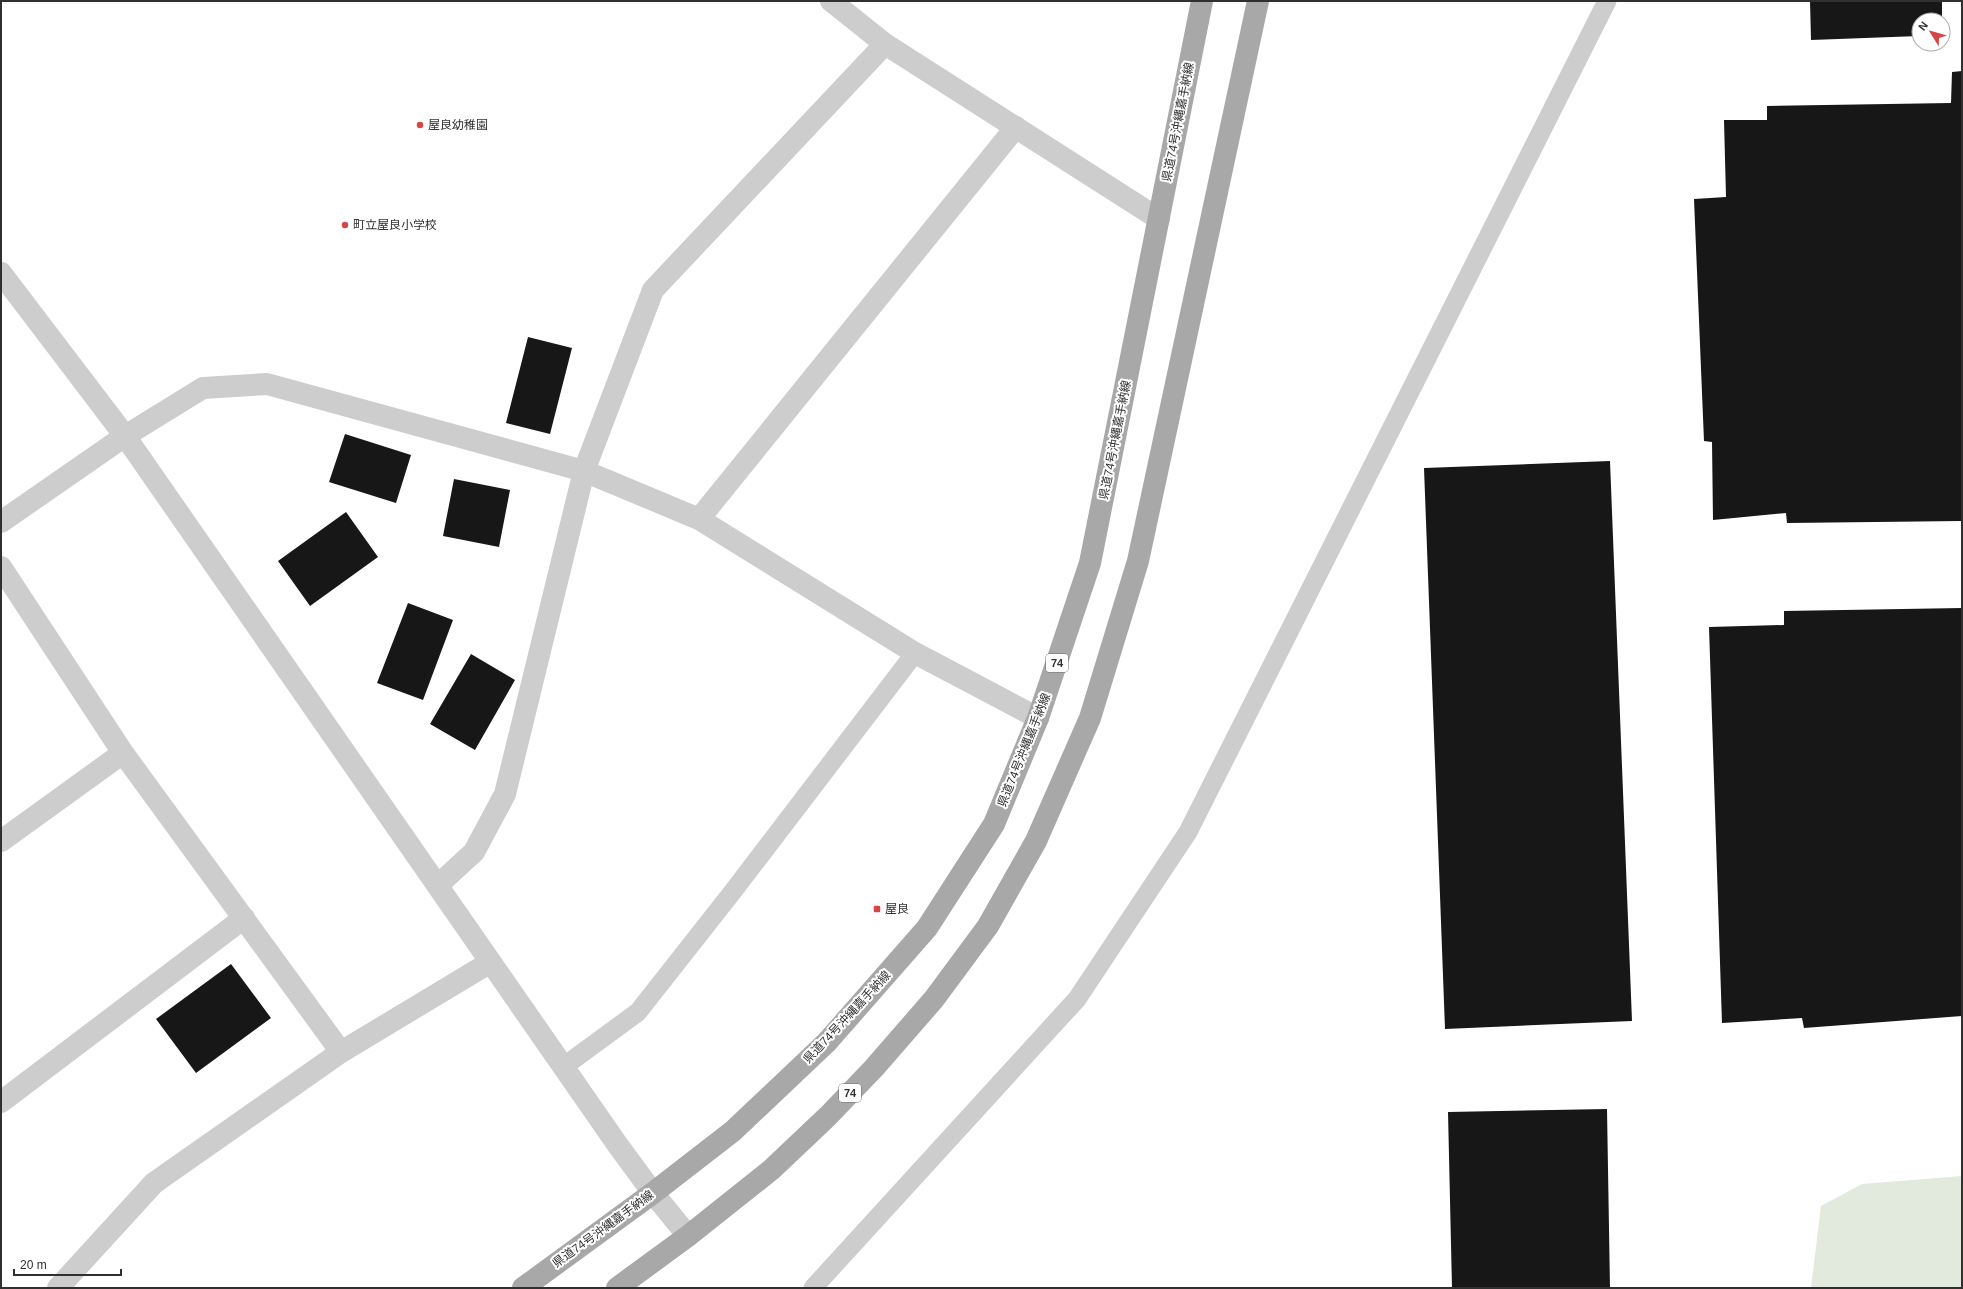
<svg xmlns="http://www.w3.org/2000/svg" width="1963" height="1289" font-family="Arial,'Noto Sans JP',sans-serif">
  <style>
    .green { fill: #e2e9dd }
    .building { fill: #171717 }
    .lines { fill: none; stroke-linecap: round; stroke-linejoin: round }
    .service { stroke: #cdcdcd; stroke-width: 19 }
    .minor { stroke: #cdcdcd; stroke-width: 22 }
    .tertiary { stroke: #cdcdcd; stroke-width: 22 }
    .primary { stroke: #a8a8a8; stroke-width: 22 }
    .poi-dot { fill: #d44746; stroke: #fff; stroke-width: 1.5 }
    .labels { text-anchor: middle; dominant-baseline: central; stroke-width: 4; stroke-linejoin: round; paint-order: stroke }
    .shield { fill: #fff; stroke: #6e6e6e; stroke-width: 1 }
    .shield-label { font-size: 11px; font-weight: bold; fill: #303030 }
    .street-label { font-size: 12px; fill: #303030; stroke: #fff }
    .poi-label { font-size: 12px; fill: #303030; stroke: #fff; text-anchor: start }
  </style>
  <rect width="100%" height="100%" fill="#fff"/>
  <!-- green -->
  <path class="green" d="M1962,1176V1288H1811L1821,1206L1862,1184Z"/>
  <!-- building -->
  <path class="building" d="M1810,1H1942V20H1919V36L1811,40Z
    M1962,71V521L1787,523L1786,513L1713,520L1712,442L1704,441L1694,199L1726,197L1724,120H1767V106L1951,103L1952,72Z
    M528,337L572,348L550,434L506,423Z
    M345,434L411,455L396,503L329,482Z
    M1610,461L1632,1021L1445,1029L1424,468Z
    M454,479L510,490L499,547L443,536Z
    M346,512L378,557L310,606L278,561Z
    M408,603L453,620L423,700L377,683Z
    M1962,608V1016L1804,1028L1802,1018L1722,1023L1709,627L1784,625V611Z
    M471,654L515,680L475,750L430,724Z
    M231,964L271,1018L196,1073L156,1019Z
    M1607,1109L1610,1288H1452L1448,1112Z"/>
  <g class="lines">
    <!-- service -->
    <path class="service" d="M563,1067L638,1012L734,890L915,653
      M813,1288L1077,999L1188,832L1607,1"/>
    <!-- minor -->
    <path class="minor" d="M831,1L885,44L1159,219
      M699,519L1016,127
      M1,522L125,436L203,388L267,384L584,471L699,519L915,653L1038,718
      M1,567L123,753L341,1052
      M1,841L123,753
      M438,885L474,852L505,794L584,471L653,290L885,44
      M1,1102L244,918
      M58,1288L154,1183L341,1052L489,963"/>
    <!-- tertiary -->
    <path class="tertiary" d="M1,273L125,436L617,1144L653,1193L688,1236"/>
    <!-- primary -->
    <path class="primary" d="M523,1288L653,1193L733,1131L827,1042L927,928L994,824L1038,718L1090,563L1202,1
      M617,1288L688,1236L771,1170L828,1116L874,1068L934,999L988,926L1036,841L1090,718L1138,561L1258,1"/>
  </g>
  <!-- markers -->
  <g class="poi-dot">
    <circle cx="420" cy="125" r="4"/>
    <circle cx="345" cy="225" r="4"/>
    <rect x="873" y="905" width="8" height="8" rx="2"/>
  </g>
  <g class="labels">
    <!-- shield labels -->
    <g class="shield">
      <rect x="1046" y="654" width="22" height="18" rx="3"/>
      <rect x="839" y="1084" width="22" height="18" rx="3"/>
    </g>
    <g class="shield-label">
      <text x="1057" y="663">74</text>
      <text x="850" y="1093">74</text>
    </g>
    <!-- street labels -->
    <g class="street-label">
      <text transform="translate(1178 122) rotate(-79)">県道74号沖縄嘉手納線</text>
      <text transform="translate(1115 440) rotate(-79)">県道74号沖縄嘉手納線</text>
      <text transform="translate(1024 750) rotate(-68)">県道74号沖縄嘉手納線</text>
      <text transform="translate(847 1017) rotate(-47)">県道74号沖縄嘉手納線</text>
      <text transform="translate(603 1229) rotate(-36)">県道74号沖縄嘉手納線</text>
    </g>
    <!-- poi labels -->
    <g class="poi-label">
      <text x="428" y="125">屋良幼稚園</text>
      <text x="353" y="225">町立屋良小学校</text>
      <text x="885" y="909">屋良</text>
    </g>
  </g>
  <!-- border -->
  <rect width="1963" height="1289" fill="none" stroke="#303030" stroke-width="4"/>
  <!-- north arrow -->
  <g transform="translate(1931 32) rotate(307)"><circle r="19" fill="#ffffff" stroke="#acacac"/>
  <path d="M0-3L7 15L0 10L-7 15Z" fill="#d44746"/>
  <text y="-6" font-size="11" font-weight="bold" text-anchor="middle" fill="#303030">N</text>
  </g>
  <!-- scale -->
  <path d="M14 1269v6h107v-6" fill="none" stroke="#303030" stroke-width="2"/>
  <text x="20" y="1269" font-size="12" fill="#303030" stroke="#ffffff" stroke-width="3" paint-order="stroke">20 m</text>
</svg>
